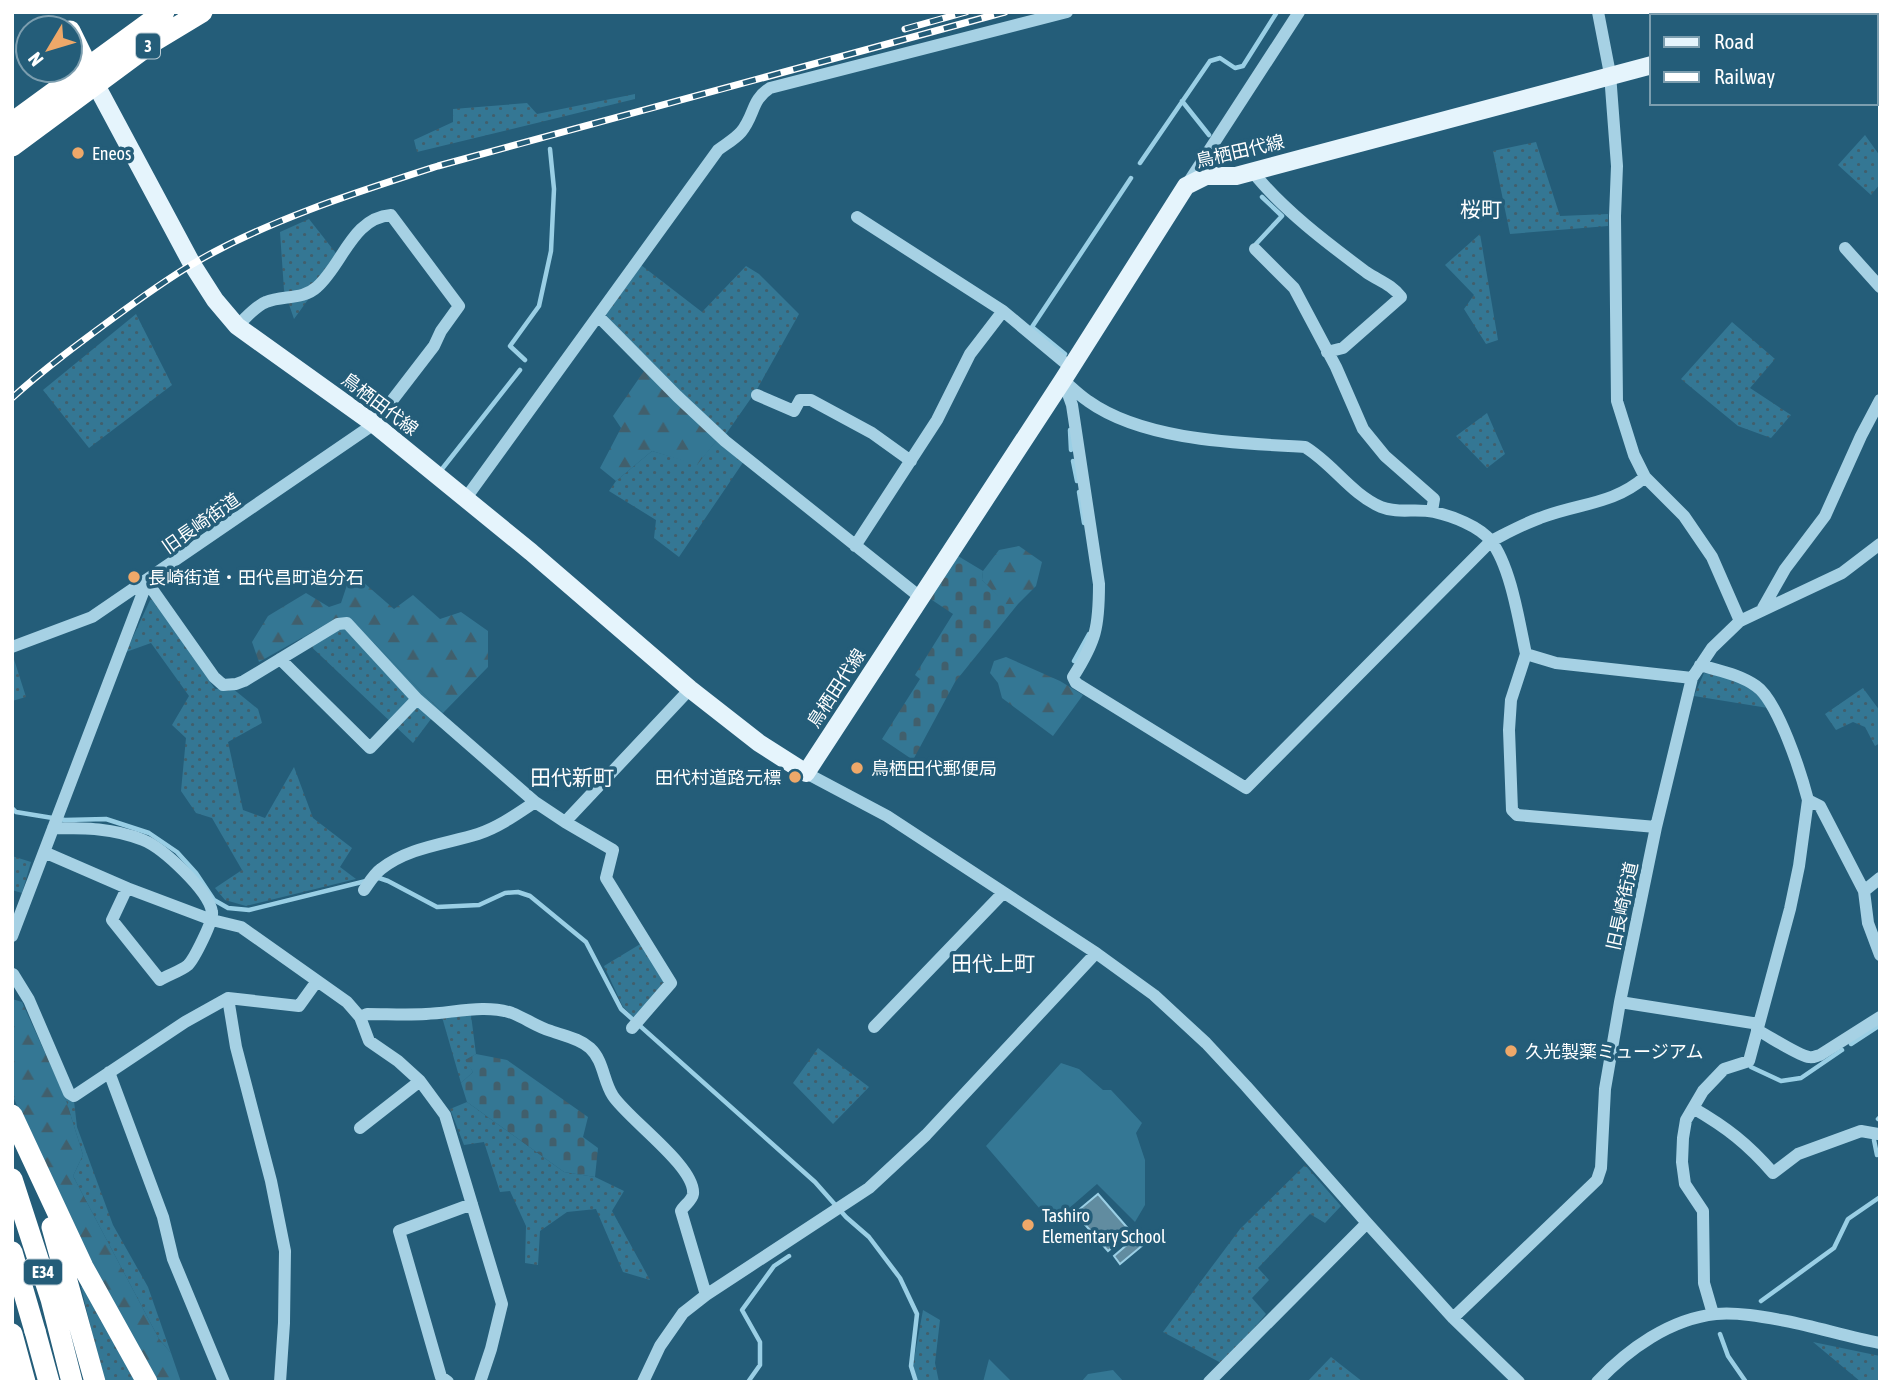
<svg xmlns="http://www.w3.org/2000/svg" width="1892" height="1394" font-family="'Asap Condensed','Noto Sans JP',sans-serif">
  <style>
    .grass { fill: url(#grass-dots) }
    .forest { fill: url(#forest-firs) }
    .cemetery { fill: url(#cemetery-stones) }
    .pitch { fill: #347794 }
    .water { fill: #618ca0; stroke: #9acfe5; stroke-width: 2 }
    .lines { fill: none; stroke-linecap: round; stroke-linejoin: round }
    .stream { stroke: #9acfe5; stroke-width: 4.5 }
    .minor { stroke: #a6d1e4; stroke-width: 12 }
    .major { stroke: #e5f4fc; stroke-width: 18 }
    .highway { stroke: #fff; stroke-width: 21 }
    .rail-casing { stroke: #fff; stroke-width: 7 }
    .rail { stroke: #245d79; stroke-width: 4.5; stroke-dasharray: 13; stroke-linecap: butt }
    .highway-bridge { stroke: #fff; stroke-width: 21 }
    .poi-dot { fill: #eea869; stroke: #245d79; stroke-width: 2.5 }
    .labels { text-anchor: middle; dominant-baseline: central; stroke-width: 7; stroke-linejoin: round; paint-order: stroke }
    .shield { fill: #245d79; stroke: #bdced7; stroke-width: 2 }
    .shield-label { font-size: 16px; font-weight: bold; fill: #fff }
    .street-label { font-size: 18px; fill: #fff; stroke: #245d79 }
    .poi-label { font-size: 18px; fill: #fff; stroke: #245d79; text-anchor: start }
    .quarter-label { font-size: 21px; fill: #fff; stroke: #245d79 }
  </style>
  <defs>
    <pattern id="grass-dots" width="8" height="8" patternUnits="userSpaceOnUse" patternTransform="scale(1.75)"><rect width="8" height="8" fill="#347794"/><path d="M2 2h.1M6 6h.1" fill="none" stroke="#415f6c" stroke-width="1.8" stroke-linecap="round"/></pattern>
    <pattern id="forest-firs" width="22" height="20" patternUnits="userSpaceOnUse" patternTransform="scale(1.75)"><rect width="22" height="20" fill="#347794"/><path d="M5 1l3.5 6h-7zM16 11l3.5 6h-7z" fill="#415f6c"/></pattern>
    <pattern id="cemetery-stones" width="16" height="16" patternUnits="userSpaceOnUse" patternTransform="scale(1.75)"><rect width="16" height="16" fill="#347794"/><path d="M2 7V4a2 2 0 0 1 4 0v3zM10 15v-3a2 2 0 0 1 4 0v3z" fill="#415f6c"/></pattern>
  </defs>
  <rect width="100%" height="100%" fill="#245d79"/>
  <!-- grass -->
  <path class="grass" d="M635,94V99L417,152L414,140L453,122V109L527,103L537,114Z
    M1865,135L1880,156V184L1871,195L1838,165Z
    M1536,142L1560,216L1608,214V226L1510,234L1493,151Z
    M309,219L339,257L294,319L284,290L280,232Z
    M1480,234L1498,340L1486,344L1464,309L1474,295L1445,265Z
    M641,265L702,312L746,266L759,274L799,314L756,391L726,434L650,363L606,315Z
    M136,314L172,385L89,448L43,390Z
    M1732,322L1775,359L1750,388L1791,415L1771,438L1738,426L1681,379Z
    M1487,413L1505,454L1487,468L1456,436Z
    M717,440L744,461L679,557L654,538L656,520L609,491L616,481L652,451L697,464Z
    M152,596L215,689L232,688L258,709L262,723L228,742L243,810L265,818L294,767L313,818L352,848L340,867L356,879L246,906L225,900L215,888L242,870L212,818L196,813L181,791L186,738L172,725L189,696L151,643L126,652Z
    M337,618L350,619L443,713L431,719L413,743L302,638Z
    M12,653L26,697L12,701Z
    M1704,673C1738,680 1746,679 1768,708L1694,696Z
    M1863,688L1880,711V743L1875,746L1865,727L1853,722L1836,730L1825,714Z
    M12,856L31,862L22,893L12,890Z
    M642,943L665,980L636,1019L623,1007L604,966Z
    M471,1015L476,1054L466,1060L473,1072L461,1083L442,1017Z
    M818,1048L869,1087L833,1124L793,1083Z
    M65,1097L74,1101L77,1127L113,1225L148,1287L171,1353L159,1339L73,1176L83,1155Z
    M467,1102L564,1172L595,1177L624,1191L612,1211L650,1280L623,1272L596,1209L567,1212L540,1231L538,1265L525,1263L526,1226L510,1191L500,1192L484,1142L464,1145L450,1109Z
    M1305,1165L1341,1206L1325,1223L1310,1214L1258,1268L1269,1280L1252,1298L1266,1314L1223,1364L1163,1332L1240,1229Z
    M81,1287H85L137,1382H104Z
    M923,1310L940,1320L935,1363L939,1382H918L913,1365Z
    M1813,1342L1880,1356V1382H1861Z
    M1331,1357L1363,1382H1307Z"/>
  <!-- forest -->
  <path class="forest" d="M644,371L717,440L697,465L652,451L616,481L600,468L621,428L613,416Z
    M1019,546L1042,562L1036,586L1018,604L1006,605L982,580L983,571L999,550Z
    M363,582L394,609L413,595L440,619L461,612L488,631V667L443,713L350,619L337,618L259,662L252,642L268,616L306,593L329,607L341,603L347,585Z
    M1006,657L1060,681L1083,695L1053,736L1002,698L998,683L990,673L994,661Z
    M12,999L22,1002L65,1097L83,1155L73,1176L159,1339L171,1353L181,1382H159L117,1311L47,1175L12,1094Z"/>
  <!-- cemetery -->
  <path class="cemetery" d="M958,556L983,571L982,580L1006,604H1018L955,682L913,760L882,739L920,679L915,675L953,614L929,598Z
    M476,1054L507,1060L588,1117L583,1137L598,1148L595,1177L564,1172L467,1102L461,1083L473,1072L465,1060Z"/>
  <!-- pitch -->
  <path class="pitch" d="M1061,1063L1079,1069L1103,1090H1111L1142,1123L1136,1133L1145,1160V1205L1135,1222L1097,1184L1052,1223L986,1146Z
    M989,1359L1012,1382H983Z
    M1113,1370L1124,1382H1081L1088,1374Z"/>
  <!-- water -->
  <path class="water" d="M1098,1194L1131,1232L1108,1251L1075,1213Z
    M1136,1237L1143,1245L1120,1264L1114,1256Z"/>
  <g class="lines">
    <!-- stream -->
    <path class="stream" d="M1182,101L1209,135
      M1140,163L1210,61L1220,58L1235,68L1243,66L1277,12
      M1256,244L1282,216L1262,197
      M1065,354L1032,327L1131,178
      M525,360L510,346L539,306L551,251L554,189L550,149
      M1070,430L1071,450
      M1073,461L1077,481
      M442,469L520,370
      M1079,492L1084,523
      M1074,661L1089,634
      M12,808L16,812L65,820L106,819L149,833L177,852L196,873L214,900L228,908L249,910L366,881
      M374,879L379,878L388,881L437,907L479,905L505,893L518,892L530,896L586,942L621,1009L815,1182L846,1217L869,1237L900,1278L917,1314L911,1366L916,1382
      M1851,1044L1880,1025
      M1751,1067L1781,1081L1801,1078L1842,1050
      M1878,1119L1880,1117
      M1874,1140L1877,1155
      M1761,1301L1834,1248L1848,1219L1880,1197
      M1720,1334L1728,1356L1746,1382
      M748,1382L760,1365V1342L742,1310L774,1266L789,1256"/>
    <!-- minor -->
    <path class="minor" d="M1598,12L1610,74L1617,166L1615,216L1617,401L1634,455L1645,477L1684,516L1712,557L1740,621
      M1840,12L1842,16
      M1876,62L1880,67
      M1252,171C1282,209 1327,243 1366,272C1379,281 1391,284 1401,297L1343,348L1327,352
      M1188,183L1299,12
      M857,217L1003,311L1070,367
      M1845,248L1880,287
      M1255,249L1294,288L1336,367L1363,429L1385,456L1434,499L1432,511
      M599,317L677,396L725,441L920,597
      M1063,380L1072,405L1099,584C1099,627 1096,641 1073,677L1076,683L1246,788L1491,541C1507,533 1523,524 1540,518C1578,503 1613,505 1645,477
      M1063,380C1071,387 1079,395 1088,401C1144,441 1238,443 1305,447C1333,464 1351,494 1381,507C1398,514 1416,508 1434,512C1452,516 1479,526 1491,541C1511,567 1519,622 1526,654L1556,663L1692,678
      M757,395L794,411L800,400H811L872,433L911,461
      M466,498L718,150C726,144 735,139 741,132C755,115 751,100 770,88L1067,12
      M855,546L937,420L970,354L1003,311
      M147,582L214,677L223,685L236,684L244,681L338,624L347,623L417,699L535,802
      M1763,608L1785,569L1825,516L1861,436L1880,400
      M12,647L92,617L374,424L434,346L441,331L459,306L391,215C352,218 343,264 317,287C303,300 282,295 266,302C255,306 246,318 237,326
      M1526,654L1511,700L1509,730L1512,810L1517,815L1656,827
      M280,659L370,748L417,699
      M1700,665C1719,671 1739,674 1756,686C1778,701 1801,773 1808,800L1820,806L1864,891L1868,923L1880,955
      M806,773L887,816L1096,953L1154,995L1206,1043L1246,1086L1367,1223L1453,1318L1519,1382
      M565,822L613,850L606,878L671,983L632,1028
      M53,828C85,828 113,828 143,840C163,848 209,891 212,912C214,920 194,959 188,965C181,971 168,975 160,980L112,920L127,888
      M44,852L127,888L212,920L241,927L347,1002L360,1017L369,1041L398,1061L420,1081L445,1115L502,1304L491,1349L480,1382
      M364,890C369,883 374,874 381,869C409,847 446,844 478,834C499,827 517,814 535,802L565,822L690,689
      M1864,891L1880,878
      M12,936L147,582
      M13,974L29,1000L69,1093L74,1096L185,1022L228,998L236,1047L271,1181L285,1251L284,1323L280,1382
      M228,998L299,1006L317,981
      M1620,1002L1759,1024
      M360,1017L367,1014C387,1014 406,1015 426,1014C453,1013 485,1004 512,1013C525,1018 537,1027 551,1031C564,1036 579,1038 590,1048C604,1061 603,1081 613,1096C629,1120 696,1167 693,1194C692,1201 684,1205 681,1211L706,1295
      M874,1027L1003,893
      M1757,1030C1769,1036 1799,1056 1809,1057C1813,1058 1816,1056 1820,1055L1880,1017
      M109,1072L163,1217L173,1259L224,1382
      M1693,1108C1726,1127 1748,1144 1773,1173L1798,1154L1861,1131L1878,1134
      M360,1128L420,1081
      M1713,1314L1704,1283L1703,1211L1685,1184L1682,1162L1683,1138L1686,1120L1703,1091L1724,1069L1749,1061L1790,909L1799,866L1808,800
      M1453,1318L1597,1180L1601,1168L1605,1089L1620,1002L1656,827L1692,678L1712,648L1740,621L1842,573L1880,544
      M448,1382L441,1377L399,1231L472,1204
      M643,1382L660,1346L683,1313L706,1295L869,1188L926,1135L1096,953
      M1209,1382L1367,1223
      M1597,1382C1628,1349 1670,1319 1716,1314C1738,1312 1764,1317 1786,1321C1817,1327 1848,1337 1880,1343"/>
    <!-- major -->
    <path class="major" d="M1776,16L1783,12
      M95,83L192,264L215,300L237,326L374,424L531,552L690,689L759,743L806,773L1063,380L1186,186L1206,176H1236L1652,65"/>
    <!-- highway -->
    <path class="highway" d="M70,31L92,76
      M12,123L164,12
      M12,146L154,41L202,12
      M12,1115L83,1267L147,1382
      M12,1179L51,1299L72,1382
      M52,1227L95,1382
      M12,1252L35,1331"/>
    <defs>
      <path id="rail" d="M905,29L966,12
        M12,398C44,369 78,344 112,319C138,300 164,281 191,265C265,221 357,192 438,166L1005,12"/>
    </defs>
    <!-- rail casing -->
    <use href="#rail" class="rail-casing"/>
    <!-- rail -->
    <use href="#rail" class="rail"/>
    <!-- highway-bridge -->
    <path class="highway-bridge" d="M35,1331L49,1382
      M12,1334L25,1382"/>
  </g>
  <!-- markers -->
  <g class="poi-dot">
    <circle cx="78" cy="153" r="7"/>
    <circle cx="134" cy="577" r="7"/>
    <circle cx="857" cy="768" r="7"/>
    <circle cx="795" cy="777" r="7"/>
    <circle cx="1511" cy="1051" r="7"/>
    <circle cx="1028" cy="1225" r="7"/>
  </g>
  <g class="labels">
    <!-- shield labels -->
    <g class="shield">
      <rect x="136" y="33.5" width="24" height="25" rx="5"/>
      <rect x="24" y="1259.5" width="38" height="25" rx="5"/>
    </g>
    <g class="shield-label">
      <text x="148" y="46">3</text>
      <text x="43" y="1272">E34</text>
    </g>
    <!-- street labels -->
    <g class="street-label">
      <text transform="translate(1240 151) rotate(-13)">鳥栖田代線</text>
      <text transform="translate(380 404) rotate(37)">鳥栖田代線</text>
      <text transform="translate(201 523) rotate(-35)">旧長崎街道</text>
      <text transform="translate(836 688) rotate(-57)">鳥栖田代線</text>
      <text transform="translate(1622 906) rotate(-78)">旧長崎街道</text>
    </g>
    <!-- poi labels -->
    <g class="poi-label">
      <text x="92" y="153">Eneos</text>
      <text x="148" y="577">長崎街道・田代昌町追分石</text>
      <text x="871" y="768">鳥栖田代郵便局</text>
      <text x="781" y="777" text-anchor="end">田代村道路元標</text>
      <text x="1525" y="1051">久光製薬ミュージアム</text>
      <text x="1042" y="1215">Tashiro<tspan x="1042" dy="21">Elementary School</tspan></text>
    </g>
    <!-- quarter labels -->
    <g class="quarter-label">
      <text x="1481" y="209">桜町</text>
      <text x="572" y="777">田代新町</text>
      <text x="993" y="963">田代上町</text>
    </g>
  </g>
  <!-- border -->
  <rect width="1892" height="1394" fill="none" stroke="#ffffff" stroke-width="28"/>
  <!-- legend -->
  <rect x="1650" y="14" width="228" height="91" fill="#245d79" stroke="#7c9eaf" stroke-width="2"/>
  <rect x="1664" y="37" width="35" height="10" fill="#e5f4fc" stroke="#7c9eaf" stroke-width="2"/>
  <text x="1714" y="49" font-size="21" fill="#ffffff">Road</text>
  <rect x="1664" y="72" width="35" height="10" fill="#ffffff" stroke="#7c9eaf" stroke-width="2"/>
  <text x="1714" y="84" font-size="21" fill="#ffffff">Railway</text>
  <!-- north arrow -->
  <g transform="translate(49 49) rotate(232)"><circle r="33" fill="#245d79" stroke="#7c9eaf" stroke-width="2"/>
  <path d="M0-5L12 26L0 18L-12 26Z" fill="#eea869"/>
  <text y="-10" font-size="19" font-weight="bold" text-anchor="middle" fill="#ffffff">N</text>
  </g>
</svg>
